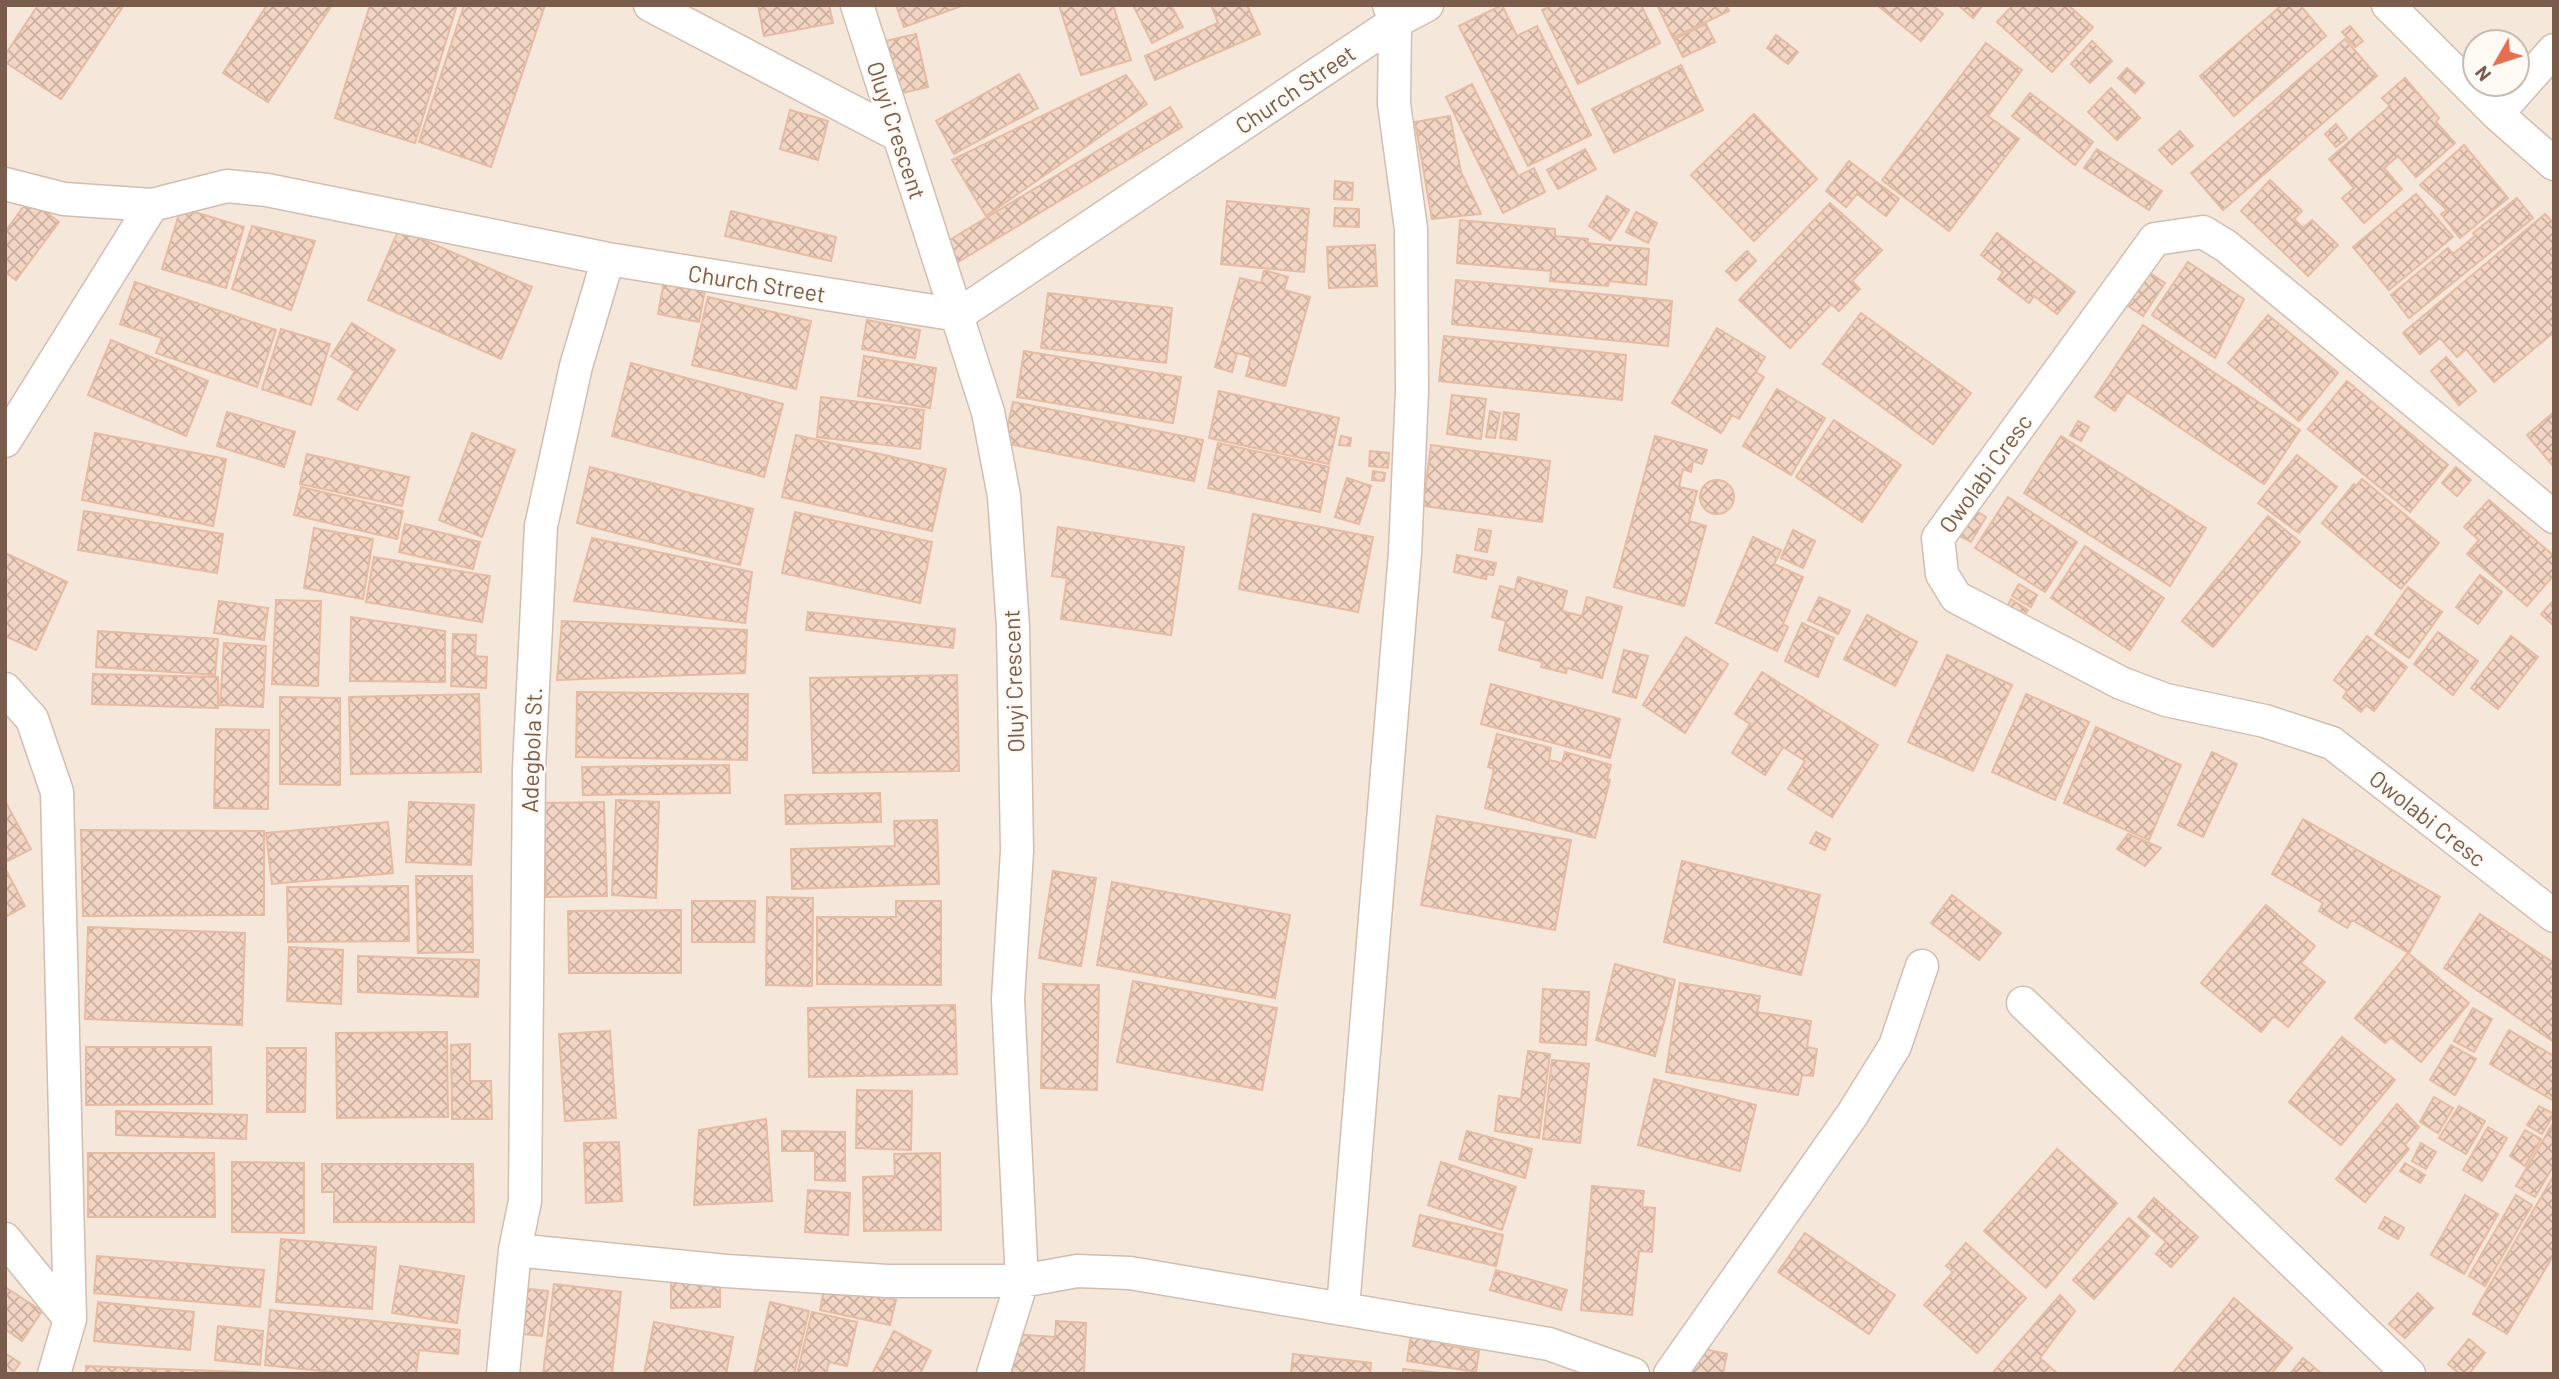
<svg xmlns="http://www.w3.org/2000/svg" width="2559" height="1379" font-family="Barlow,sans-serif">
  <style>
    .residential { fill: #f5e8da; fill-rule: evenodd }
    .building { fill: url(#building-cross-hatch); stroke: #e6bba3; stroke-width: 2 }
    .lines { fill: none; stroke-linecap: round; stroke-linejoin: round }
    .minor-casing { stroke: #d1beb0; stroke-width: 35 }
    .minor { stroke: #fff; stroke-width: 32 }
    .labels { text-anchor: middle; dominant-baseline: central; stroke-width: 5; stroke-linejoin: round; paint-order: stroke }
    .street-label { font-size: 23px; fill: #7a5c4d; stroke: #fffaf3 }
  </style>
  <defs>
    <pattern id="building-cross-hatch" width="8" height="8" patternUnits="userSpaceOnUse" patternTransform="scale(1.75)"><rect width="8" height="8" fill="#f3d5c3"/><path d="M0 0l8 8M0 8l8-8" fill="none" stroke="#cab0a1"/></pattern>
  </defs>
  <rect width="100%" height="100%" fill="#fdf6ec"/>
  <!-- residential -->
  <path class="residential" d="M5,5H2554V1374H5ZM2475,42H2517V84H2475Z"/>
  <!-- building -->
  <path class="building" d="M38,5H124L61,99L5,62V55Z
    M267,5H332L268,102L223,73Z
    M370,5H457L415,143L335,118Z
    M464,5H545L491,167L419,142Z
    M758,5H829L833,23L764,36Z
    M896,5H964L904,27Z
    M1059,5H1113L1131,60L1081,75Z
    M1133,5H1171L1183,27L1152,43Z
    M1211,5H1247L1260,34L1155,80L1145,56L1218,23Z
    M1502,5L1517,36L1537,26L1591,135L1528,166L1459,26Z
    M1553,5H1641L1660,43L1578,84L1542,10Z
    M1657,5H1726L1729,11L1673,38Z
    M1877,5H1932L1943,14L1921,41Z
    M1958,5H1983L1973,18Z
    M2013,5H2068L2093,27L2052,72L1997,22Z
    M2282,5H2300L2326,36L2234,116L2200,76Z
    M1706,24L1715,42L1683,57L1674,39Z
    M2350,26L2363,41L2355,47L2342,32Z
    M916,34L928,87L893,95L881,42Z
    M1776,35L1798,52L1788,64L1767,48Z
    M2345,39L2377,76L2223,210L2191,173Z
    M2092,41L2112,61L2090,83L2071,64Z
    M1986,43L2022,70L1988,116L2019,139L1949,231L1882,180Z
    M1681,65L1703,110L1614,153L1592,109Z
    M2127,68L2144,83L2135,93L2118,78Z
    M1019,74L1038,108L954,154L936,121Z
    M1126,75L1147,104L986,216L952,160Z
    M2405,78L2439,118L2436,122L2455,143L2416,177L2398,156L2384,168L2402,189L2364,223L2342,198L2354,188L2329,159L2390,106L2382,98Z
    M1472,84L1518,176L1534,168L1545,192L1503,213L1446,97Z
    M2111,88L2140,118L2117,140L2088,112Z
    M2030,93L2093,142L2075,165L2012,116Z
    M1170,107L1182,127L958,262L946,242Z
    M790,110L828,121L818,160L780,149Z
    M1754,114L1817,179L1754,241L1691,175Z
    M1450,116L1461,172L1481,214L1432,219L1415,122Z
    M2336,124L2347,138L2336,147L2325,134Z
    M2180,131L2193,146L2172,164L2159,150Z
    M2464,145L2508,198L2460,238L2441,214L2447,210L2420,185Z
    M1585,149L1596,169L1558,189L1547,170Z
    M2097,149L2162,191L2149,210L2084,168Z
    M1849,161L1899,199L1886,216L1857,194L1846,207L1826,191Z
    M2270,180L2302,211L2294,219L2303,228L2312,220L2338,245L2308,276L2241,211Z
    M1335,181L1353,183L1352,200L1334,199Z
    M2416,194L2453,237L2389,290L2353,247Z
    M1607,196L1629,210L1610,240L1589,226Z
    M2517,198L2533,218L2409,318L2391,295L2448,248L2453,254L2475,236L2473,233Z
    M29,199L59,222L16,280L5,272V232Z
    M1227,201L1309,209L1304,272L1221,264Z
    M1830,203L1882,250L1852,281L1860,289L1839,311L1831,304L1790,348L1739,300Z
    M181,208L244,227L226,288L162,269Z
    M1335,208L1359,209V227L1334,226Z
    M731,211L836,237L831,261L725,236Z
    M1636,212L1657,223L1648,243L1626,232Z
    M2545,214L2554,224V332L2494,382L2466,349L2457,357L2440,338L2420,354L2403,333Z
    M1460,220L1555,229V236L1588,239L1587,243L1649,249L1646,285L1609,281L1608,286L1550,281L1551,271L1457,263Z
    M252,226L315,241L291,310L232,289Z
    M399,229L532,287L501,359L368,300Z
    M1997,233L2075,292L2057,314L2034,296L2029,303L1998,279L2003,272L1981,255Z
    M1375,245L1377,286L1329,288L1327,247Z
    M1747,251L1756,261L1736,281L1726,271Z
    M2188,262L2244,299L2215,358L2152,315Z
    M1264,270L1288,277L1284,290L1310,297L1285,386L1246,376L1251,357L1237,353L1232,372L1215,367L1240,278L1261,283Z
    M666,271L707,279L699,322L658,314Z
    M2147,271L2165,283L2143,316L2125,304Z
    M1456,280L1672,301L1668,346L1452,324Z
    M135,282L276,330L257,387L156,353L162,338L120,324Z
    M1048,293L1172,308L1166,363L1041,348Z
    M708,297L811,321L796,389L692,365Z
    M1861,313L1971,393L1933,444L1823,364Z
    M2268,315L2338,373L2299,421L2228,363Z
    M867,320L920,330L915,358L862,349Z
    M352,323L395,350L357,410L338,399L355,371L331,356Z
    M2143,325L2300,430L2264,484L2127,392L2115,411L2095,397Z
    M1717,328L1765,357L1756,372L1764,377L1739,419L1732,415L1721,433L1672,403Z
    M281,329L330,344L311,405L262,389Z
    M1444,336L1626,355L1622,400L1439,381Z
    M111,340L208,381L186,436L88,395Z
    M1024,351L1181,377L1173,423L1017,397Z
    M864,356L936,368L930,408L858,396Z
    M2446,357L2476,391L2459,405L2431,371Z
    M631,363L783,404L764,477L612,436Z
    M2347,381L2448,465L2410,512L2308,429Z
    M1777,389L1825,418L1791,475L1743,446Z
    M1219,391L1339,418L1329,464L1209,438Z
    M1452,395L1486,399L1481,439L1447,434Z
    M821,397L924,410L920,449L817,437Z
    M1013,402L1203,440L1194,481L1004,443Z
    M1490,411L1500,413L1495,438L1486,437Z
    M227,412L295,432L284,467L217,446Z
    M1504,412L1519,414L1516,440L1500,438Z
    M2554,412V466H2553L2527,435Z
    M1834,420L1901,465L1862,522L1796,477Z
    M2078,421L2089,427L2081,441L2070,435Z
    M95,433L226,459L213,526L82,500Z
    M472,433L515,450L482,537L439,520Z
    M796,435L946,469L932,531L782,497Z
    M1341,436L1351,438L1350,446L1339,445Z
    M1655,436L1707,450L1702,464L1693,461L1691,472L1683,469L1679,487L1697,491L1689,521L1706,526L1684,606L1614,587Z
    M2061,436L2206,528L2170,586L2024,493Z
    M1218,443L1329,467L1320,512L1208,488Z
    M1431,445L1550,461L1542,522L1423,506Z
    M1370,451L1389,453L1388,468L1369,466Z
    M307,454L409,477L402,506L300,484Z
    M2297,455L2337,487L2299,533L2258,503Z
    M590,467L753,509L740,565L577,523Z
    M2456,467L2471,480L2457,496L2442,483Z
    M1373,471L1385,473L1384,481L1372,480Z
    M1347,478L1371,486L1359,524L1335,517Z
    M2362,479L2439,543L2401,589L2322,523L2354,484L2356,486Z
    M1700 497a17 17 0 1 1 34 0a17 17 0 1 1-34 0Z
    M301,487L403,511L397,539L294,515Z
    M2008,497L2077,542L2045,592L1975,548Z
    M2489,500L2554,556V575L2527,606L2467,554L2479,540L2464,527Z
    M1973,509L1986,517L1971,542L1958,535Z
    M84,511L223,534L217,573L78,550Z
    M795,512L932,542L920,603L782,573Z
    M1253,514L1373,537L1358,612L1239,589Z
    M2268,516L2300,542L2213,647L2182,621Z
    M405,524L480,542L473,569L399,552Z
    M1058,527L1184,547L1171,635L1061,619L1067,578L1052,576Z
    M314,528L373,539L363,599L304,588Z
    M1479,529L1491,531L1487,552L1475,550Z
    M1793,530L1815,541L1803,568L1781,558Z
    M1753,537L1781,550L1774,564L1803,577L1783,624L1788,627L1777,651L1716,623Z
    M592,538L752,572L745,623L574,601Z
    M2085,546L2164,598L2130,650L2051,598Z
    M5,553L67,582L36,650L5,636Z
    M1457,555L1496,563L1493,575L1487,574L1486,579L1454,572Z
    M374,557L490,576L482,622L366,602Z
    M2480,575L2502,592L2478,624L2456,607Z
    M1518,577L1567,591L1562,611L1582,616L1587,597L1622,607L1602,678L1567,668L1566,673L1541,667L1543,662L1499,650L1506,621L1492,617L1500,586L1515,590Z
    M2019,584L2037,595L2031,607L2012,596Z
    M2408,587L2442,612L2409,658L2375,634Z
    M1819,597L1850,611L1838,634L1808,620Z
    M2011,599L2028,610L2022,619L2006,609Z
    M276,600L321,601L318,686L272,684Z
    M2554,600V626L2541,614Z
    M219,601L268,608L264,640L214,633Z
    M808,612L955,629L953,648L806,630Z
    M1867,615L1917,642L1895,686L1844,659Z
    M351,617L445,631V682L350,681Z
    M562,621L747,630L745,673L557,680Z
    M1802,623L1834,638L1818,677L1785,661Z
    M98,631L218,639L215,675L96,667Z
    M2438,632L2478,661L2453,695L2414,664Z
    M453,634L476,635L475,656L487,657L486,688L451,686Z
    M2367,636L2407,667L2374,711L2366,705L2361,712L2343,697L2347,691L2334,680Z
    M2511,636L2538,657L2498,709L2471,688Z
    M1686,637L1728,664L1685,733L1643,705Z
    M224,643L266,646L263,707L220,705Z
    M1624,650L1648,656L1636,698L1613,692Z
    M1947,655L2012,685L1973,771L1908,742Z
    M1762,672L1878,745L1832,817L1788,789L1805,761L1783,747L1765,775L1732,753L1750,724L1735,714Z
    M93,674L218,677V708L92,704Z
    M957,675L959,771L813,773L810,678Z
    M1491,684L1620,719L1610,758L1481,724Z
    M577,692L748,694L747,760L576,757Z
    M479,694L481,772L351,774L349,697Z
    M2026,694L2089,722L2055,800L1992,772Z
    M280,697L340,698V785L280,784Z
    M2096,727L2181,765L2149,840L2064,803Z
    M216,729L269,730L268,809L214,808Z
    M1497,734L1551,748L1549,760L1562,763L1565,752L1611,765L1607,779L1610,780L1595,838L1485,808L1494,769L1488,767Z
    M2212,752L2237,764L2203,837L2178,825Z
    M729,765L730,793L583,795L582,767Z
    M880,793L881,822L786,824L785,795Z
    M616,800L659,802L656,898L612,895Z
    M5,801L31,849L8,861L5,856Z
    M409,802L474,805L471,865L406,862Z
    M604,802L607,896L546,897L544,803Z
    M1437,816L1571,840L1555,930L1421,905Z
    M2303,819L2440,897L2409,953L2352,920L2347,928L2319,911L2323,903L2272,874Z
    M937,820L939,884L792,889L791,849L895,846L894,821Z
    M388,822L393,873L272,884L266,833Z
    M81,830L264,831V915L83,916Z
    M1816,832L1830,839L1825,850L1810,843Z
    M2128,834L2161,848L2145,866L2117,849Z
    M1682,861L1820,895L1801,975L1664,942Z
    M5,868L25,906L5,917Z
    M1053,871L1096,878L1081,966L1039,958Z
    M416,876H472L473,952L418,953Z
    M1112,882L1290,915L1275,998L1097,965Z
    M408,886L409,941L288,942L287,887Z
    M1952,895L2001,933L1979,960L1931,923Z
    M767,897L813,898L812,986L766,985Z
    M692,901H755L754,942H692Z
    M896,901H941V985L817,984V917H896Z
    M2266,905L2315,946L2301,963L2325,982L2288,1027L2274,1016L2261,1032L2201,983Z
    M681,910V973H569L568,911Z
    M2480,914L2554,963V1042L2444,968Z
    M88,927L245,933L242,1025L85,1019Z
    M289,947L343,950L341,1004L287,1001Z
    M2408,953L2469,1003L2421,1062L2391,1037L2385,1043L2355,1018Z
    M358,956L479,960L478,997L358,992Z
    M1615,964L1675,980L1655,1056L1596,1040Z
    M1133,981L1277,1008L1262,1090L1117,1062Z
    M1680,983L1760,996L1757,1012L1811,1021L1807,1047L1817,1049L1813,1076L1802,1075L1798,1095L1666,1072Z
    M1043,984L1099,985L1097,1090L1041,1088Z
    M1543,989L1589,992L1586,1045L1540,1042Z
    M955,1005L957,1074L809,1077L808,1008Z
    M2473,1008L2492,1019L2474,1052L2454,1041Z
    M2509,1030L2554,1056V1101L2490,1064Z
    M610,1031L616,1118L565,1121L559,1034Z
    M447,1032L448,1117L337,1118L336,1033Z
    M2342,1037L2395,1080L2341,1145L2289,1102Z
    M470,1044V1081H491L492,1119H452L451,1045Z
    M2451,1045L2476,1059L2455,1095L2430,1080Z
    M86,1047H211L212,1104L86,1105Z
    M267,1048H306L305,1112H267Z
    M1528,1051L1550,1054L1539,1138L1495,1131L1499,1096L1521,1099Z
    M1552,1060L1589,1064L1580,1143L1543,1139Z
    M1654,1079L1756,1105L1740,1171L1638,1145Z
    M857,1090L912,1091L911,1150L856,1148Z
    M2434,1097L2453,1108L2438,1133L2420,1122Z
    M2397,1104L2419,1127L2405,1145L2409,1149L2365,1202L2336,1179Z
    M2459,1106L2485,1121L2466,1154L2439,1138Z
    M2539,1106L2554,1114L2542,1134L2527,1125Z
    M116,1111L247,1115L246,1139L116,1135Z
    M766,1119L772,1201L694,1205L699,1130Z
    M2552,1125L2554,1165L2535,1197L2516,1186Z
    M2488,1127L2507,1138L2482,1181L2463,1170Z
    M2525,1130L2541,1139L2525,1166L2510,1156Z
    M782,1131L845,1132V1181L815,1180V1151H782Z
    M1467,1131L1532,1149L1525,1178L1459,1159Z
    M619,1142L622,1201L586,1203L584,1143Z
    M2421,1143L2436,1152L2426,1169L2412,1161Z
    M2057,1149L2117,1203L2046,1288L1984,1231Z
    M88,1153H214L215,1217H88Z
    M940,1153L941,1230L864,1231L863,1177L895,1176L894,1154Z
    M232,1162L304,1163V1233L232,1232Z
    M1441,1162L1516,1187L1502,1230L1428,1205Z
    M2405,1163L2425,1175L2420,1183L2400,1171Z
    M322,1164H473L474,1222H334V1192H322Z
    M2554,1175V1254L2507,1334L2473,1314Z
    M1592,1186L1644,1191L1642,1207L1655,1208L1652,1252L1639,1251L1632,1315L1581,1310Z
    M808,1190L850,1193L848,1235L805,1232Z
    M2465,1195L2498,1214L2464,1274L2431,1255Z
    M2516,1195L2532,1205L2485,1286L2469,1276Z
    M2154,1198L2198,1237L2171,1267L2156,1254L2166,1242L2138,1217Z
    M1420,1215L1503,1235L1496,1266L1413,1246Z
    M2385,1217L2404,1228L2398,1239L2379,1228Z
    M2129,1218L2149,1236L2094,1299L2073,1280Z
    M1805,1233L1895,1295L1869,1334L1778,1272Z
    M281,1239L376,1247L372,1309L276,1302Z
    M1966,1243L2026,1298L1977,1353L1924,1305L1953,1272L1946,1266Z
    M97,1256L264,1270L260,1307L94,1293Z
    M400,1266L464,1276L457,1323L392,1313Z
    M1496,1270L1567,1290L1561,1310L1490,1290Z
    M671,1281H720V1307L671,1308Z
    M554,1284L621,1292L612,1374H543Z
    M825,1285L896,1300L890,1325L820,1310Z
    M5,1287L42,1311L22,1341L5,1329Z
    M519,1288L548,1291L542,1336L514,1333Z
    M2418,1293L2433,1308L2405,1338L2389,1324Z
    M2060,1295L2075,1311L2040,1358L2058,1374H1997L1994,1371Z
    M2234,1298L2292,1348L2271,1374H2172Z
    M98,1302L194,1312L190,1350L94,1341Z
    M770,1302L809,1311L794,1374H754Z
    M270,1310L460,1330L458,1354L419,1350L416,1374H349L265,1365Z
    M812,1312L857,1322L847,1366L829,1362L826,1374H797Z
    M1056,1321L1086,1323L1084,1374H1012L1014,1334L1055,1337Z
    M654,1322L733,1337L726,1374H644Z
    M218,1326L263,1331L260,1365L215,1360Z
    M1412,1328L1447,1333L1445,1345L1479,1351L1476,1372L1407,1361Z
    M894,1331L931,1351L920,1374H872Z
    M2469,1339L2485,1353L2469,1374H2460L2448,1364Z
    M1692,1346L1727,1354L1723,1374H1686Z
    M5,1353L20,1363L12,1374H5Z
    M1293,1354L1371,1363L1370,1374H1291Z
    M2303,1358L2322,1374H2290Z
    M86,1366L266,1373V1374H86Z
    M1403,1369L1450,1374H1403Z"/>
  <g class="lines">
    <defs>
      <path id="minor" d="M650,5L898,135
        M857,5L988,412L1004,496L1013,627L1017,851L1008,999L1022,1281L993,1374
        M2388,5L2497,114L2554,164
        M2497,114L2554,50
        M5,184L64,199L152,205L227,186L267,190L608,259L958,315L1395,22L1427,5
        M5,441L152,205
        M2554,517L2226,246L2203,232L2155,239L1938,538L1942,574L1956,597L2121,683L2166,700L2265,721L2332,743L2554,916
        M5,689L32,719L57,792L70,1319L54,1374
        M2023,1003L2409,1374
        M5,1239L70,1319
        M515,1250L726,1271L887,1281H1022L1077,1271L1130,1273L1549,1344L1633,1374
        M1343,1308L1405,553L1412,391L1411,229L1394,104L1395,22L1389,5
        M503,1374L515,1250L525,1201L529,768L541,526L576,366L608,259
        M1670,1374L1852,1115L1895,1046L1922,966"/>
    </defs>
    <!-- minor casing -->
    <use href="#minor" class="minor-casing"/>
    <!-- minor -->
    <use href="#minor" class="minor"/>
  </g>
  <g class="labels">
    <!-- street labels -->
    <g class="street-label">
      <text transform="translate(1295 89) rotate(-34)">Church Street</text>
      <text transform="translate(897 130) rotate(72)">Oluyi Crescent</text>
      <text transform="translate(757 283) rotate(9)">Church Street</text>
      <text transform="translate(1985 473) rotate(-54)">Owolabi Cresc</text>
      <text transform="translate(1013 681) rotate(-92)">Oluyi Crescent</text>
      <text transform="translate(531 750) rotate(-88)">Adegbola St.</text>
      <text transform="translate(2428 818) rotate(38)">Owolabi Cresc</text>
    </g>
  </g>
  <!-- border -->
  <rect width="2559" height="1379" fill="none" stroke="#7a5c4d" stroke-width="14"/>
  <!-- north arrow -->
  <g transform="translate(2496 63) rotate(231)"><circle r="33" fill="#fffaf3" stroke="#cabbb1" stroke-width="2"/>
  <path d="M0-5L12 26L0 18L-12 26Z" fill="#e76f51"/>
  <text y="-10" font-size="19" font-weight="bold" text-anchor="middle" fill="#7a5c4d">N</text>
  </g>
</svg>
